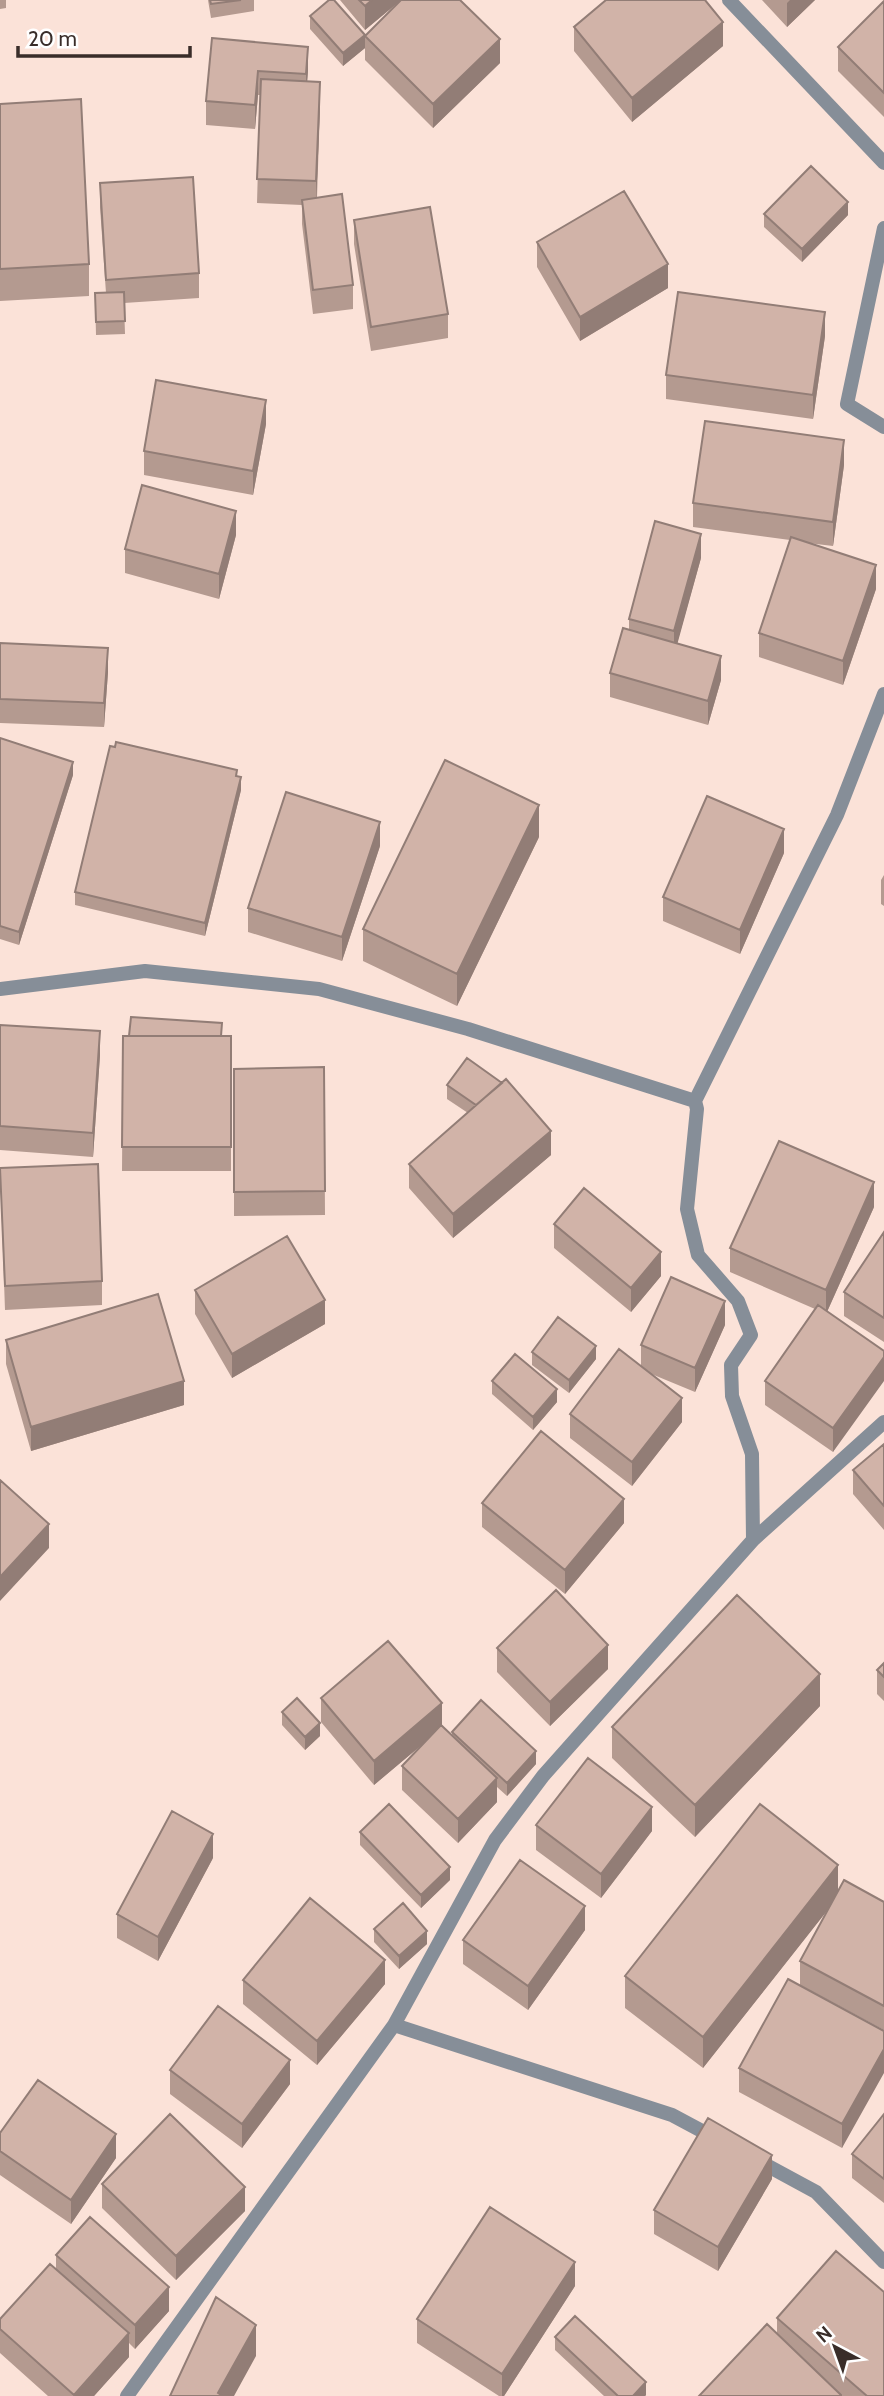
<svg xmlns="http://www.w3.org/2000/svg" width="884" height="2396" font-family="Cabin,sans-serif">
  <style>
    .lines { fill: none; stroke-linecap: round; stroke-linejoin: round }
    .street { stroke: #868e98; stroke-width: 14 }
    .wall { fill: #b49a90 }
    .shaded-wall { fill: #927d76 }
    .building { fill: #d1b3a8; stroke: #927d76; stroke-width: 2 }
  </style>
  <rect width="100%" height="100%" fill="#fbe2d8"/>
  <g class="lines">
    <!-- street -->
    <path class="street" d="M729,0L884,163
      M884,228L847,404L884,427
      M0,989L145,971L319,989L468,1029L695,1101
      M753,1540L752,1454L732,1396L731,1365L751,1335L738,1301L698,1255L687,1209L697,1109L695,1101L837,815L884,694
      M394,2025L672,2115L715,2138
      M755,2159L816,2192L884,2262
      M127,2396L394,2025L495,1840L543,1776L753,1540L884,1422"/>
  </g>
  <!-- wall -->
  <path class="wall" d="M0,0H6V8L0,9Z
    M208,0H254V11L211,18Z
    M340,0H460L500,63L433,128L365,60V36L400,1L365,30Z
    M762,0H815L787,27Z
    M884,1V117L838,71V47Z
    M310,16L365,48L343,66L310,29Z
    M574,27L723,46L632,122L574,51Z
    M212,38L308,71L307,81L320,106L317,198L353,285V309L313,314L302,224V205L257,203L260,95H258L255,129L206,125V101Z
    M0,104L89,264V296L0,301Z
    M100,183L199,273V298L124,303L125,334L96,335L95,293H106L100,207Z
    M764,214L848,215L802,262L764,227Z
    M354,220L448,314V338L371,351L354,244Z
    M537,242L668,288L580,341L537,267Z
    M825,336L813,419L666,399V375Z
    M266,424L253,495L144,475V451Z
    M844,465L833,546L808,543L876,589L843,685L759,657V633L790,540L693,527V503Z
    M236,535L219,599L125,573V549Z
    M701,558L677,643L721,680L708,725L610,697V673L629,630V619Z
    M0,643L108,672L104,727L0,723Z
    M0,738L73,775L19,945L0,939Z
    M237,776L241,790L205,936L75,905V892Z
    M539,837L457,1006L363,961V929Z
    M380,846L342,961L248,932V908Z
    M784,853L740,954L663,921V897Z
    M884,875V906L881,904V880Z
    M0,1025L100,1055L93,1157L0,1150Z
    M123,1036H231V1171H122Z
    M324,1067L325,1215L234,1216V1069Z
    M447,1085L551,1155L453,1238L409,1188V1164L468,1113L447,1099Z
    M0,1168L102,1281V1305L5,1310Z
    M874,1207L827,1312L884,1351L833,1452L765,1405V1381L815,1309L730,1272V1248Z
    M554,1224L661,1276L631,1312L554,1248Z
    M884,1232V1342L844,1316V1292Z
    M195,1290L325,1324L232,1378L195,1314Z
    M725,1325L695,1392L649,1373L682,1422L632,1486L570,1438V1414L641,1366V1345Z
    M6,1340L184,1405L31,1451L6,1364Z
    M532,1352L596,1359L569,1393L532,1365Z
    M492,1381L557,1402L533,1430L492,1394Z
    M884,1444V1530L853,1494V1470Z
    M482,1503L624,1523L565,1594L482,1527Z
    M497,1648L608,1669L550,1726L497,1672Z
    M884,1663V1701L877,1694V1670Z
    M321,1698L442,1725L452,1735V1732L536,1764L507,1796L497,1787V1802L458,1843L402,1790V1766L426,1741L374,1785L321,1722Z
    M820,1706L695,1837L612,1758V1727Z
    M282,1712L320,1736L305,1750L282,1725Z
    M536,1825L652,1831L601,1898L536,1850Z
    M360,1832L450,1880L421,1908L360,1845Z
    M213,1858L158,1961L117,1938V1914Z
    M838,1892L884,1902V2030L800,1985V1961L828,1909L703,2068L625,2008V1976Z
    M374,1929L427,1944L399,1969L374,1942Z
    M585,1930L528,2010L463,1964V1940Z
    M243,1980L385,1984L317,2065L243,2004Z
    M884,2031L842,2148L739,2092V2068Z
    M170,2070L290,2084L242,2148L170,2094Z
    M884,2114V2203L852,2178V2154Z
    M0,2133L116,2158L71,2224L0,2175Z
    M772,2179L718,2271L654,2234V2210Z
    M102,2184L245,2211L176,2280L102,2208Z
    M56,2255L169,2311L135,2349L129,2343V2357L94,2396H48L0,2353V2319L56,2269Z
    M575,2286L504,2396H499L417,2343V2319Z
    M777,2318L884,2396H699L777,2334Z
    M555,2337L646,2395L645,2396H604L555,2350Z"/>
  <!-- shaded-wall -->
  <path class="shaded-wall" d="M372,0H401L365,30V6Z
    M790,0H815L787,27V3Z
    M723,22V46L632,122V98Z
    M365,35V48L343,66V53Z
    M500,39V63L433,128V104Z
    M308,47V71L306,98V74Z
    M258,71V95L255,129V105Z
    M320,82V106L316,205V181Z
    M848,202V215L802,262V249Z
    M668,264V288L580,341V317Z
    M825,312V336L813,419V395Z
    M266,400V424L253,495V471Z
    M844,440V465L833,546V522Z
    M236,511V535L219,599V574Z
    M701,534V558L674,656V631Z
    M876,565V589L843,685V661Z
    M108,648V672L104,727V703Z
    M721,656V680L708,725V701Z
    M73,762V775L19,945V932Z
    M241,777V790L205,936V923Z
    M539,805V837L457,1006V974Z
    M380,822V846L342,961V937Z
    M784,829V853L740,954V930Z
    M100,1031V1055L93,1157V1133Z
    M551,1131V1155L453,1238V1214Z
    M874,1182V1207L826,1314V1290Z
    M661,1252V1276L631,1312V1288Z
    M325,1300V1324L232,1378V1354Z
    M725,1301V1325L695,1392V1368Z
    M596,1346V1359L569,1393V1380Z
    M884,1357V1381L833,1452V1428Z
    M184,1381V1405L31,1451V1427Z
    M557,1389V1402L533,1430V1417Z
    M682,1398V1422L632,1486V1462Z
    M624,1499V1523L565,1594V1570Z
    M49,1524V1548L0,1601V1577Z
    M608,1645V1669L550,1726V1702Z
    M820,1674V1706L695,1837V1805Z
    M442,1703V1728L374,1785V1761Z
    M320,1723V1736L305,1750V1737Z
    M536,1751V1764L507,1796V1783Z
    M497,1778V1802L458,1843V1819Z
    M652,1807V1831L601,1898V1874Z
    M213,1834V1858L158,1961V1937Z
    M838,1865V1897L703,2068V2037Z
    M450,1867V1880L421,1908V1895Z
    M585,1906V1930L528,2010V1986Z
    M427,1931V1944L399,1969V1956Z
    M385,1960V1984L317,2065V2041Z
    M884,2049V2073L842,2148V2124Z
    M290,2060V2084L242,2148V2124Z
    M116,2134V2158L71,2224V2200Z
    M772,2155V2179L718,2271V2247Z
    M245,2187V2211L176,2280V2256Z
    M575,2262V2286L504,2396H502V2374Z
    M169,2287V2311L135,2349V2325Z
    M256,2325V2356L234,2396H218V2393Z
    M129,2333V2357L94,2396H74Z
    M646,2382V2395L645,2396H633Z"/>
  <!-- building -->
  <path class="building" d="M210,0H241L211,4Z
    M329,0H334L365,35L343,53L310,16Z
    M359,0H372L365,6Z
    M401,0H460L500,39L433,104L365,36Z
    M606,0H705L723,22L632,98L574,27Z
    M884,1V93L838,47Z
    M212,38L308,47L306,74L258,71L255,105L206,101Z
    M261,79L320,82L316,181L257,179Z
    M81,99L89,264L0,269V104Z
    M811,166L848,202L802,249L764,214Z
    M193,177L199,273L106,280L100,183Z
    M624,191L668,264L580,317L537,242Z
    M342,194L353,285L313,290L302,200Z
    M430,207L448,314L371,327L354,220Z
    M124,292L125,321L96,322L95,293Z
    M678,292L825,312L813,395L666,375Z
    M156,380L266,400L253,471L144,451Z
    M705,421L844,440L833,522L693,503Z
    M142,485L236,511L219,574L125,549Z
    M655,521L701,534L674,631L629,619Z
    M791,537L876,565L843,661L759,633Z
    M623,628L721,656L708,701L610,673Z
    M0,643L108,648L104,703L0,699Z
    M0,738L73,762L19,932L0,926Z
    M116,742L237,770L236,776L241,777L205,923L75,892L110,746L115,747Z
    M445,760L539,805L457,974L363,929Z
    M286,792L380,822L342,937L248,908Z
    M707,796L784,829L740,930L663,897Z
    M131,1017L222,1023L221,1036H129Z
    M0,1025L100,1031L93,1133L0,1126Z
    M123,1036H231V1147H122Z
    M467,1058L502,1083L476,1105L447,1085Z
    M324,1067L325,1191L234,1192V1069Z
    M506,1079L551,1131L453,1214L409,1164Z
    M779,1141L874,1182L826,1290L730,1248Z
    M98,1164L102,1281L5,1286L0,1168Z
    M584,1188L661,1252L631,1288L554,1224Z
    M884,1232V1318L844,1292Z
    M287,1236L325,1300L232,1354L195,1290Z
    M671,1277L725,1301L695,1368L641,1345Z
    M158,1294L184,1381L31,1427L6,1340Z
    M818,1305L884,1351V1357L833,1428L765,1381Z
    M558,1317L596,1346L569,1380L532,1352Z
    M619,1349L682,1398L632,1462L570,1414Z
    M515,1354L557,1389L533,1417L492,1381Z
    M541,1431L624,1499L565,1570L482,1503Z
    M884,1444V1506L853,1470Z
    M0,1480L49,1524L0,1577Z
    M556,1590L608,1645L550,1702L497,1648Z
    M737,1595L820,1674L695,1805L612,1727Z
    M388,1641L442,1703L374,1761L321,1698Z
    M884,1663V1677L877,1670Z
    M297,1698L320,1723L305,1737L282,1712Z
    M481,1700L536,1751L507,1783L452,1732Z
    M441,1725L497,1778L458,1819L402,1766Z
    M588,1758L652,1807L601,1874L536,1825Z
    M389,1804L450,1867L421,1895L360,1832Z
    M760,1804L838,1865L703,2037L625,1976Z
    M172,1811L213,1834L158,1937L117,1914Z
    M520,1860L585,1906L528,1986L463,1940Z
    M844,1880L884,1902V2006L800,1961Z
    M310,1898L385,1960L317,2041L243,1980Z
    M403,1903L427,1931L399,1956L374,1929Z
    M788,1979L884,2031V2049L842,2124L739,2068Z
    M218,2006L290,2060L242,2124L170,2070Z
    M38,2080L116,2134L71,2200L0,2151V2133Z
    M170,2114L245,2187L176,2256L102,2184Z
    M884,2114V2179L852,2154Z
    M708,2118L772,2155L718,2247L654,2210Z
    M490,2207L575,2262L502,2374L417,2319Z
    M90,2217L169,2287L135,2325L56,2255Z
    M836,2251L884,2292V2396H867L777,2318Z
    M50,2264L129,2333L74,2395L0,2329V2319Z
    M216,2297L256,2325L218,2393L223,2396H170Z
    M575,2316L646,2382L633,2396H618L555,2337Z
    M767,2324L841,2395V2396H699Z"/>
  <!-- north arrow -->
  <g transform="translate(835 2347) rotate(319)" stroke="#ffffff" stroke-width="5" paint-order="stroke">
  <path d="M0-5L12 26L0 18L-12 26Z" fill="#392d29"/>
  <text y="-10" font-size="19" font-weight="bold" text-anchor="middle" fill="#392d29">N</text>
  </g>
  <!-- scale -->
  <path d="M18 46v10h172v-10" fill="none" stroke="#392d29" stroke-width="3.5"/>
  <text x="28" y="46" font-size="21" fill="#392d29" stroke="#ffffff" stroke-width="5" paint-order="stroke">20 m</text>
</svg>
